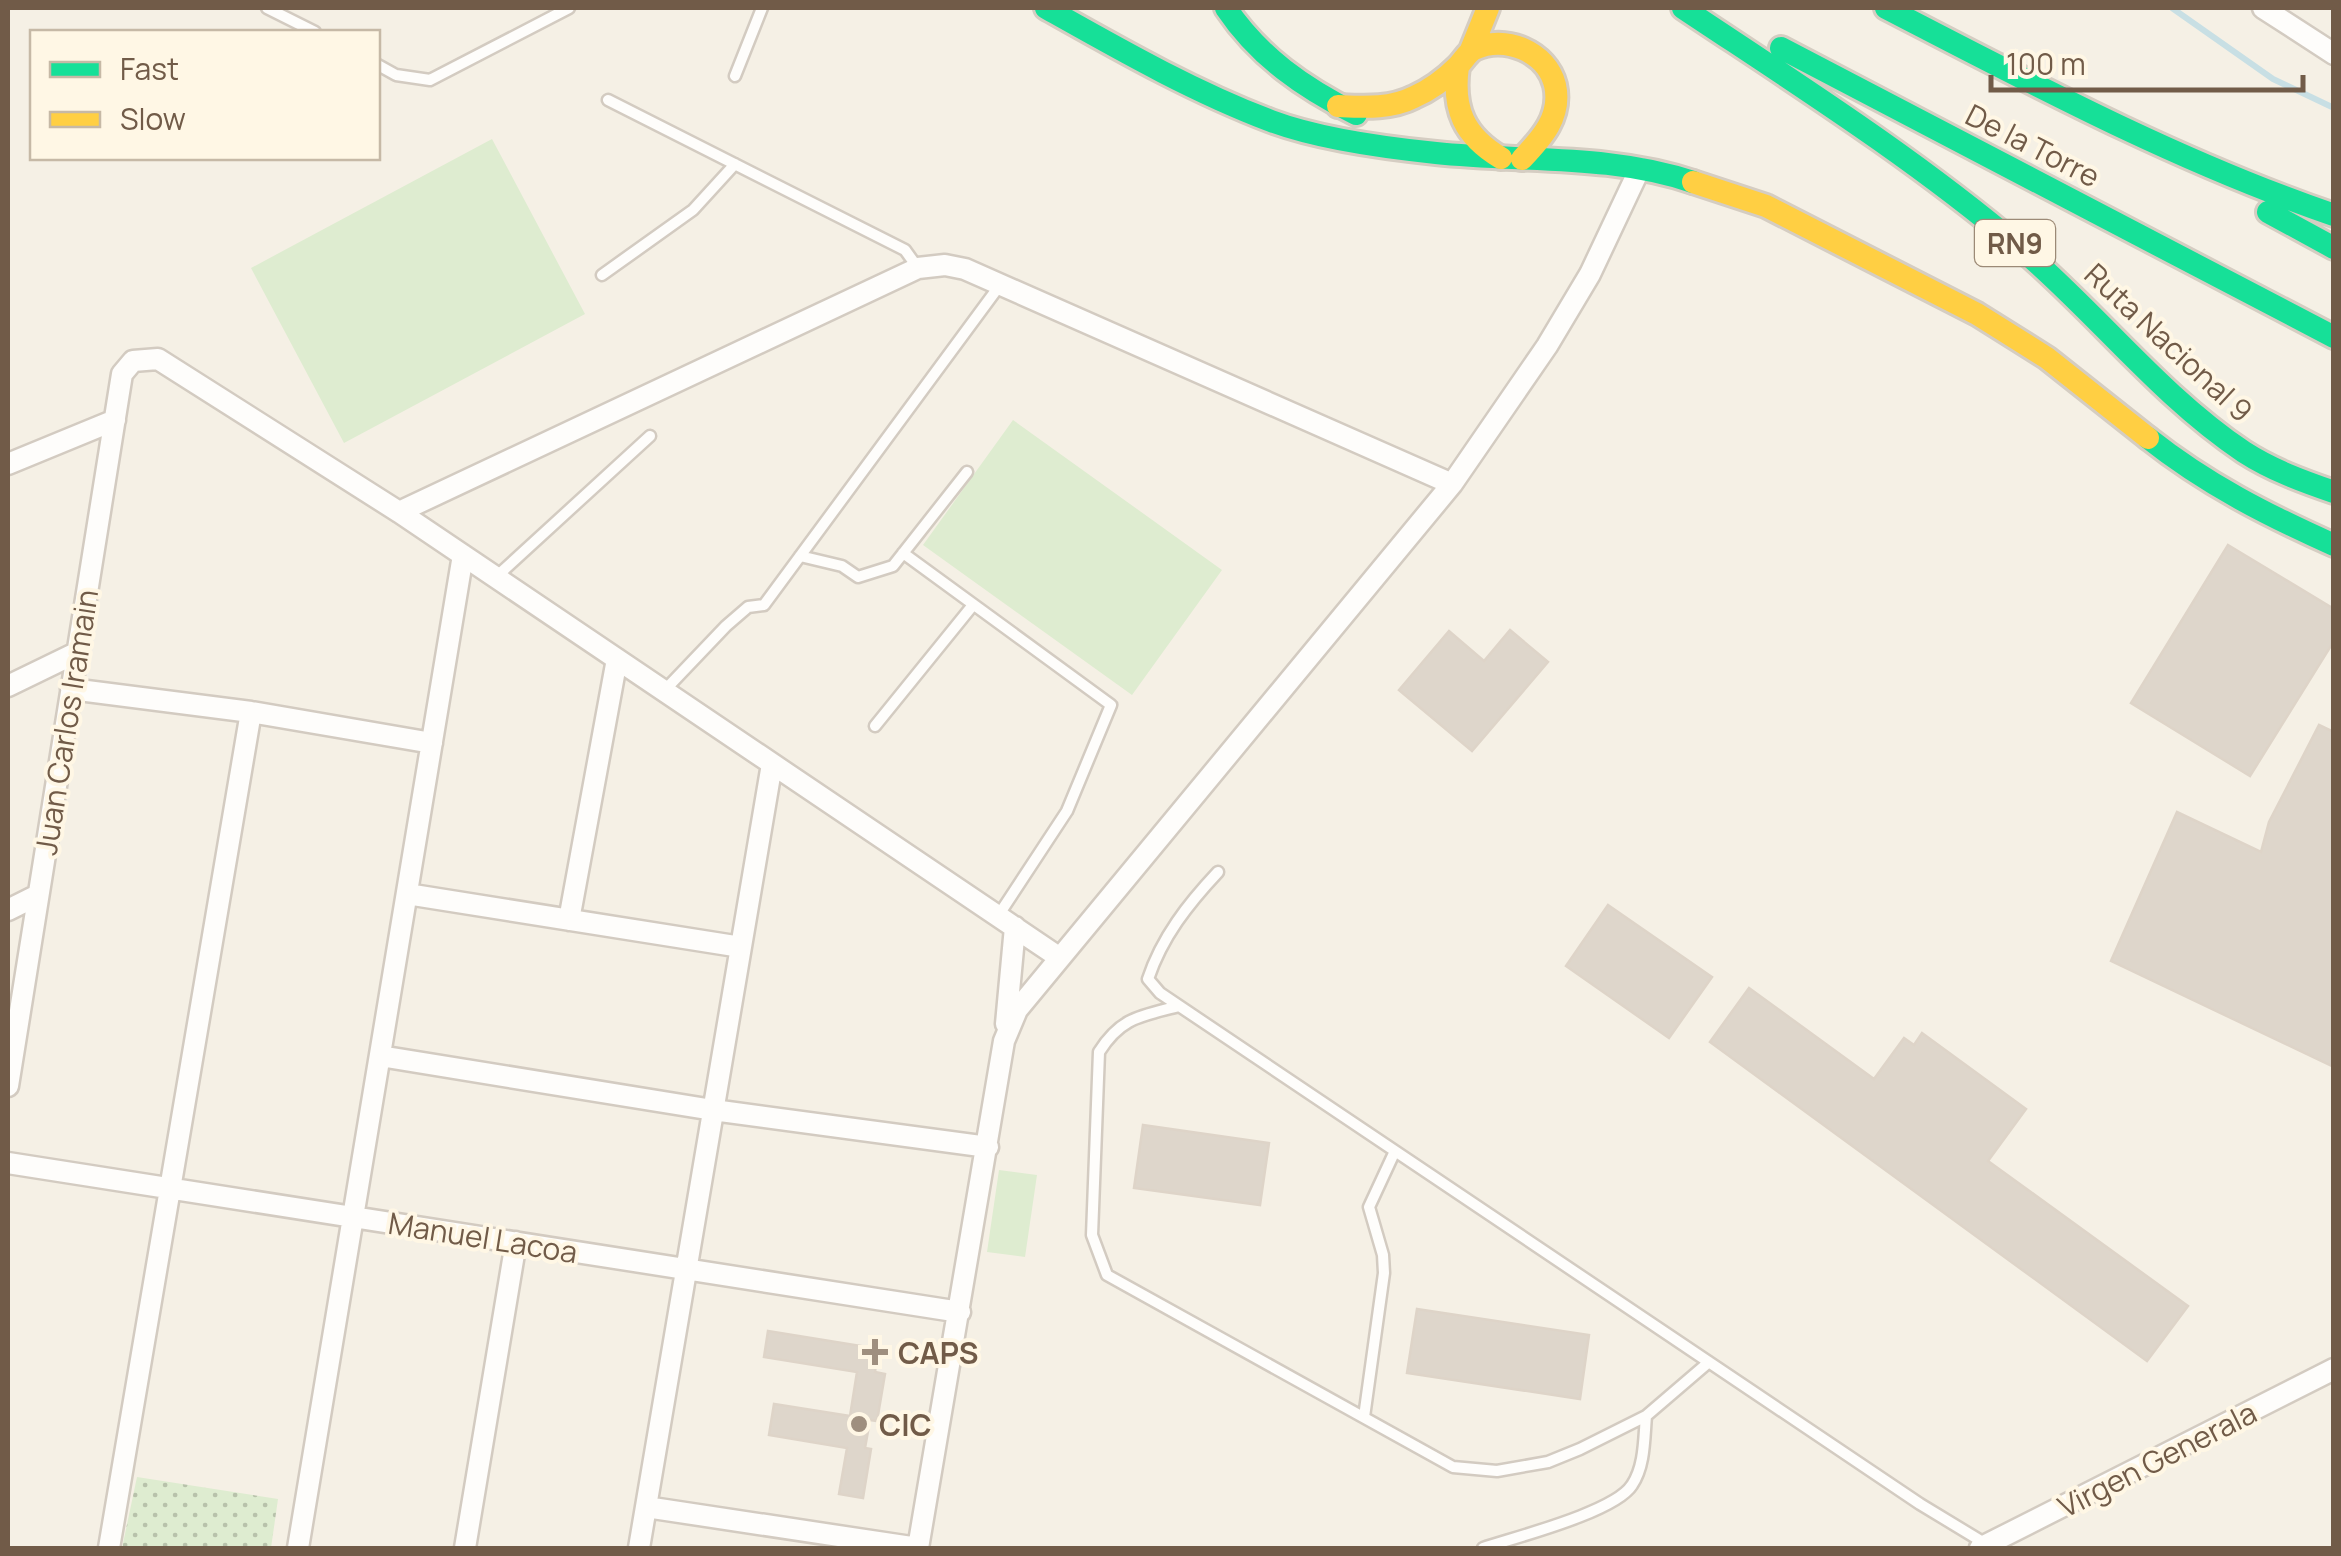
<svg xmlns="http://www.w3.org/2000/svg" width="2341" height="1556" font-family="Manrope,sans-serif">
  <style>
    .green { fill: url(#green-dots) }
    .pitch { fill: #deecd0 }
    .lines { fill: none; stroke-linecap: round; stroke-linejoin: round }
    .stream { stroke: #c8dfe4; stroke-width: 6 }
    .building { fill: #ded6cb; stroke: #ded4c8; stroke-width: 2.5 }
    .lane-casing { stroke: #d3cbc1; stroke-width: 15 }
    .street-casing { stroke: #d3cbc1; stroke-width: 25 }
    .fast-casing { stroke: #d5cdc2; stroke-width: 28 }
    .slow-casing { stroke: #d5cdc2; stroke-width: 28 }
    .lane { stroke: #fefdfb; stroke-width: 10 }
    .street { stroke: #fefdfb; stroke-width: 20 }
    .fast { stroke: #16e098; stroke-width: 22 }
    .slow { stroke: #ffcf43; stroke-width: 22 }
    .poi-dot { fill: #9f8f7f; stroke: #fff7e5; stroke-width: 4 }
    .labels { text-anchor: middle; dominant-baseline: central; stroke-width: 8; stroke-linejoin: round; paint-order: stroke }
    .shield { fill: #fff7e5; stroke: #9c8a77; stroke-width: 2.5 }
    .shield-label { font-size: 28px; font-weight: bold; fill: #715b48 }
    .street-label { font-size: 30px; fill: #715b48; stroke: #fff7e5 }
    .poi-label { font-size: 30px; font-weight: bold; fill: #715b48; stroke: #fff7e5; text-anchor: start }
  </style>
  <defs>
    <pattern id="green-dots" width="8" height="8" patternUnits="userSpaceOnUse" patternTransform="scale(2.5)"><rect width="8" height="8" fill="#deecd0"/><path d="M2 2h.1M6 6h.1" fill="none" stroke="#b8c2ab" stroke-width="1.8" stroke-linecap="round"/></pattern>
  </defs>
  <rect width="100%" height="100%" fill="#f5f0e5"/>
  <!-- green -->
  <path class="green" d="M137,1477L278,1499L271,1548H122Z"/>
  <!-- pitch -->
  <path class="pitch" d="M492,139L585,314L344,443L251,268Z
    M1013,420L1222,570L1132,695L923,545Z
    M999,1170L1037,1175L1025,1257L987,1252Z"/>
  <g class="lines">
    <!-- stream -->
    <path class="stream" d="M2172,8L2273,79L2334,108"/>
  </g>
  <!-- building -->
  <path class="building" d="M2228,545L2334,609V641L2250,776L2131,703Z
    M1510,630L1548,662L1472,751L1399,690L1449,631L1484,661Z
    M2319,725L2334,732V1067L2111,961L2177,812L2261,852L2269,822Z
    M1608,905L1712,977L1669,1038L1566,966Z
    M1749,988L1874,1079L1904,1038L1914,1045L1922,1033L2026,1109L1988,1161L2188,1306L2147,1361L1710,1042Z
    M1143,1125L1269,1143L1260,1205L1134,1188Z
    M1417,1309L1589,1335L1580,1399L1407,1373Z
    M768,1331L861,1346L860,1354L877,1357L875,1372L885,1374L877,1421L870,1420L865,1448L871,1449L863,1498L839,1494L847,1448L769,1435L774,1404L850,1416L857,1372L764,1357Z"/>
  <g class="lines">
    <defs>
      <path id="lane" d="M267,8L315,32
        M378,65L396,75L430,80L569,8
        M735,76L762,8
        M608,100L905,250L918,268
        M602,275L693,210L735,164
        M903,553L1111,705L1067,811L998,916
        M800,556L842,566L858,577L893,566L967,472
        M496,577L650,436
        M664,691L726,626L748,607L764,605L1000,285
        M875,726L973,605
        M1218,872C1188,904 1162,937 1148,979L1160,993L1920,1504L1986,1544
        M1179,1006C1141,1016 1121,1017 1099,1052L1092,1235L1107,1275L1453,1467L1497,1471L1548,1462L1580,1449L1646,1416L1709,1362
        M1364,1417L1384,1273L1383,1255L1369,1207L1395,1151
        M1483,1548C1516,1537 1615,1512 1632,1485C1645,1466 1644,1438 1646,1416"/>
      <path id="street" d="M2263,8L2334,54
        M8,464L115,420
        M399,512L918,268L945,265L965,269L1452,484
        M8,686L78,652
        M71,689L251,712L432,743
        M407,894L741,947
        M8,910L38,895
        M569,920L617,659
        M1006,1024L1015,927
        M380,1056L713,1110L988,1147
        M8,1086L122,374L133,361L158,359L399,512L1060,958
        M8,1163L960,1312
        M646,1507L918,1548
        M109,1548L251,712
        M298,1548L463,555
        M465,1548L516,1242
        M639,1548L772,764
        M918,1548L1004,1041L1017,1010L1452,484L1547,346L1590,274L1640,168
        M1980,1548L2334,1369"/>
      <path id="fast" d="M1046,8C1119,49 1192,91 1271,121C1316,138 1387,148 1436,153C1521,162 1611,154 1693,182
        M1226,8C1259,57 1304,88 1356,114
        M1683,8C1797,84 1914,158 2019,247C2096,312 2159,395 2244,452C2272,470 2302,481 2334,492
        M1886,8C2033,84 2177,161 2334,215
        M1781,48L2334,337
        M2268,212L2334,248
        M2148,438C2206,484 2267,515 2334,545"/>
      <path id="slow" d="M1471,50L1488,8
        M1458,66C1452,109 1464,136 1501,158
        M1338,106C1363,107 1391,109 1414,97C1430,90 1446,78 1458,66C1464,60 1467,53 1474,49C1505,34 1547,52 1555,85C1562,116 1542,138 1522,159
        M1693,182L1766,206L1977,314L2047,358L2148,438"/>
    </defs>
    <!-- lane casing -->
    <use href="#lane" class="lane-casing"/>
    <!-- street casing -->
    <use href="#street" class="street-casing"/>
    <!-- fast casing -->
    <use href="#fast" class="fast-casing"/>
    <!-- slow casing -->
    <use href="#slow" class="slow-casing"/>
    <!-- lane -->
    <use href="#lane" class="lane"/>
    <!-- street -->
    <use href="#street" class="street"/>
    <!-- fast -->
    <use href="#fast" class="fast"/>
    <!-- slow -->
    <use href="#slow" class="slow"/>
  </g>
  <!-- markers -->
  <g class="poi-dot">
    <path d="M870 1337h10v10h10v10h-10v10h-10v-10h-10v-10h10z"/>
    <circle cx="859" cy="1424" r="10"/>
  </g>
  <g class="labels">
    <!-- shield labels -->
    <rect class="shield" x="1975" y="220" width="80" height="46" rx="8"/>
    <g class="shield-label">
      <text x="2015" y="243">RN9</text>
    </g>
    <!-- street labels -->
    <g class="street-label">
      <text transform="translate(2033 145) rotate(27)">De la Torre</text>
      <text transform="translate(2169 342) rotate(43)">Ruta Nacional 9</text>
      <text transform="translate(66 722) rotate(-81)">Juan Carlos Iramain</text>
      <text transform="translate(483 1237) rotate(9)">Manuel Lacoa</text>
      <text transform="translate(2157 1459) rotate(-27)">Virgen Generala</text>
    </g>
    <!-- poi labels -->
    <g class="poi-label">
      <text x="898" y="1352">CAPS</text>
      <text x="879" y="1424">CIC</text>
    </g>
  </g>
  <!-- border -->
  <rect width="2341" height="1556" fill="none" stroke="#715b48" stroke-width="20"/>
  <!-- legend -->
  <rect x="30" y="30" width="350" height="130" fill="#fff7e5" stroke="#c6b9a6" stroke-width="2.5"/>
  <rect x="50" y="62" width="50" height="15" fill="#16e098" stroke="#c6b9a6" stroke-width="2.5"/>
  <text x="120" y="80" font-size="30" fill="#715b48">Fast</text>
  <rect x="50" y="112" width="50" height="15" fill="#ffcf43" stroke="#c6b9a6" stroke-width="2.5"/>
  <text x="120" y="130" font-size="30" fill="#715b48">Slow</text>
  <!-- scale -->
  <path d="M1991 75v15h312v-15" fill="none" stroke="#715b48" stroke-width="5"/>
  <text x="2006" y="75" font-size="30" fill="#715b48" stroke="#fff7e5" stroke-width="8" paint-order="stroke">100 m</text>
</svg>
